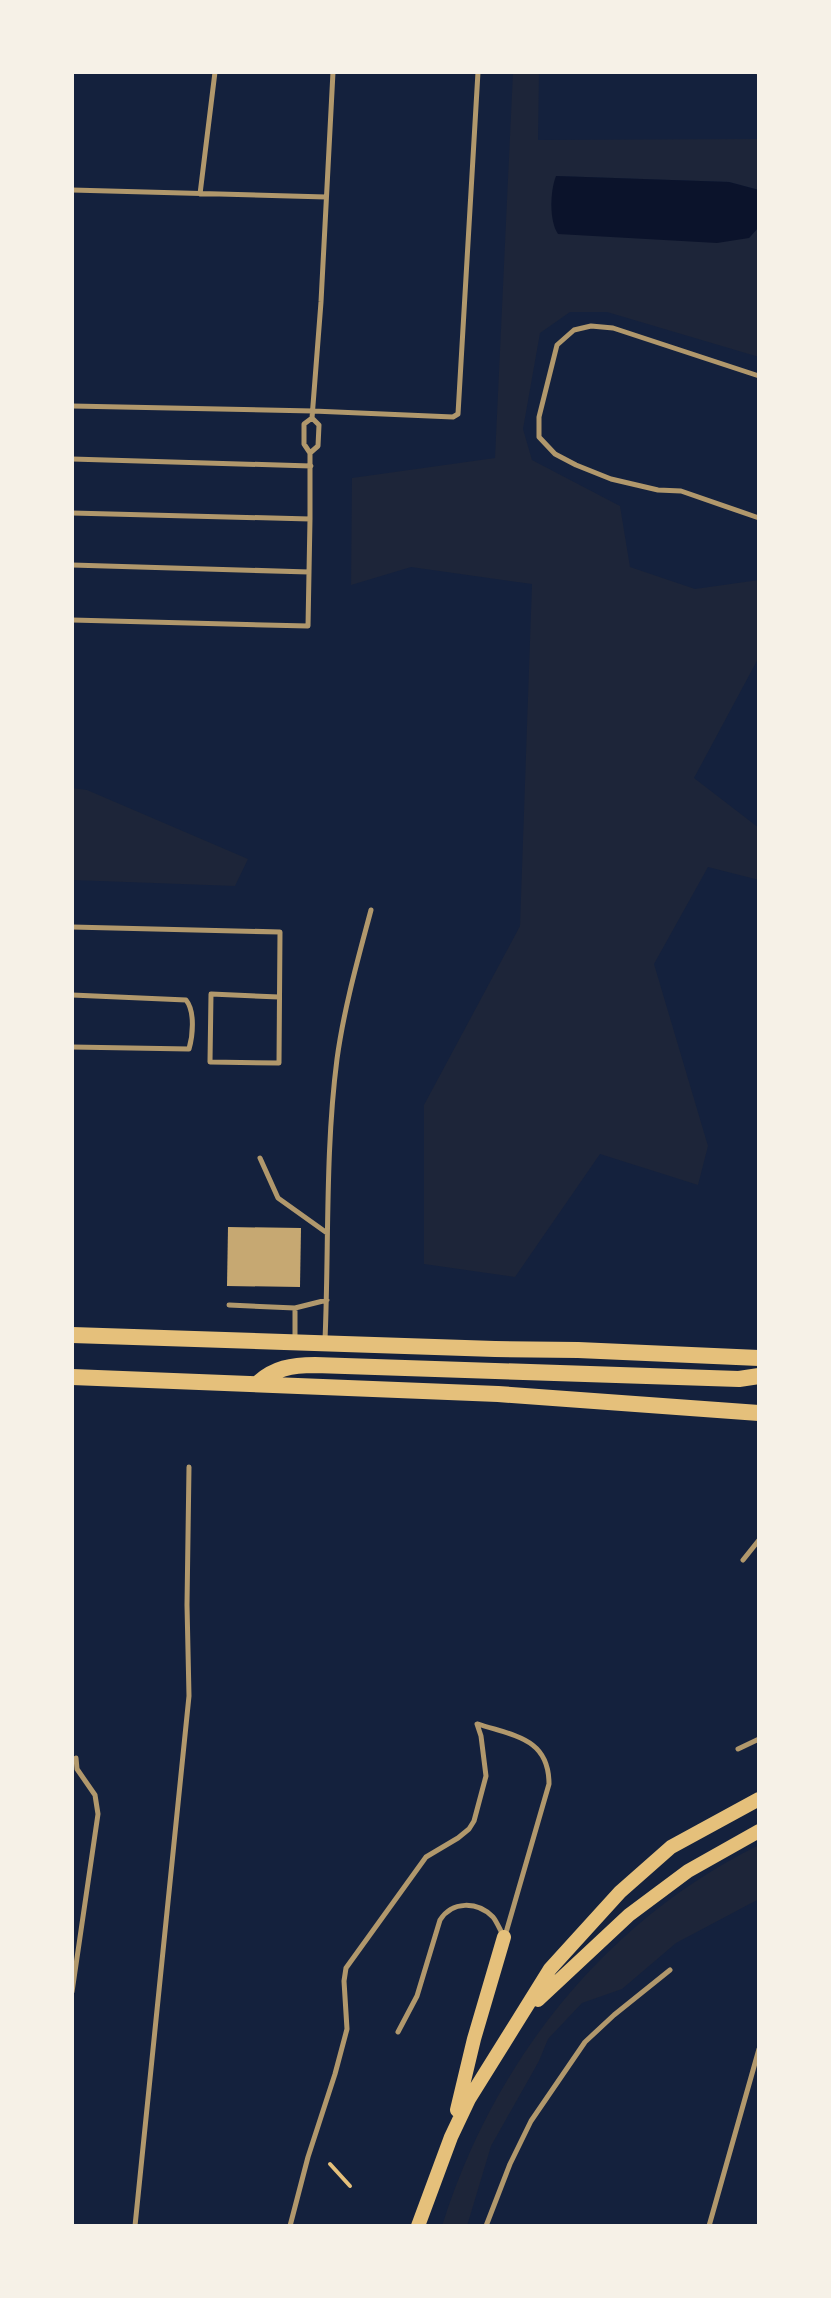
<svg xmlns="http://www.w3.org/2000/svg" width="831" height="2298" font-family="'Public Sans',sans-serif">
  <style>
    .green { fill: #1d2539 }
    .water { fill: #0b132b }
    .building { fill: #c6a872 }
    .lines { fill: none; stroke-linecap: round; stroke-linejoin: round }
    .path { stroke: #e5c07b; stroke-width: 4 }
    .service { stroke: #b1986c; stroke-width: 5 }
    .secondary { stroke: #e5c07b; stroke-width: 14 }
    .primary { stroke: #e5c07b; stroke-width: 16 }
  </style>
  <rect width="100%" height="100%" fill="#14213d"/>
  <!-- green -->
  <path class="green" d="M513,72H539L538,140L759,139V190L729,182L556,176L749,238L759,227V357L607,312H570L540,333L523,429L532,460L620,506L630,567L695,589L759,580V657L694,778L759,828V880L708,867L654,964L708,1146L698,1185L600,1154L515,1277L424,1264V1105L520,926L532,584L411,567L351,585L352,478L495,458Z
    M72,788L87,790L248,859L235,886L72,880Z
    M759,1845V1899L676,1943L622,1989L582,2003L548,2039L539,2061L491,2146L467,2226H442C493,2063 604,1921 759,1845Z"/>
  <!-- water -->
  <path class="water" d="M556,176L729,182L759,190V227L749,238L717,243L558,234C549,221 550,191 556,176Z"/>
  <!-- building -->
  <path class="building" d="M228,1227L301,1228L300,1287L227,1286Z"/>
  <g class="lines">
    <!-- path -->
    <path class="path" d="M330,2164L350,2186"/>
    <!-- service -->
    <path class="service" d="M758,72H759
      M72,190L326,197
      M200,194L215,72
      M759,376L613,328L591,326L574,330L557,345L539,417V437L555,454L576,465L611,479L658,490L681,491L759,518
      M72,406L313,411L453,417L458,414L478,72
      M310,453L318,446L319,425L312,418L321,302L333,72
      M72,459L311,466
      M72,513L310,519V453L304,444V424L312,418
      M72,565L309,572
      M72,620L308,626L310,519
      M72,927L280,932L279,1063L210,1062L211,994L279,997
      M72,995L186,1000C195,1011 193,1035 189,1049L72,1047
      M260,1158L278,1198L327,1233
      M229,1305L295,1308
      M295,1339V1308L327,1300
      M325,1340C329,1247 325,1152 337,1059C344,1008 358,959 371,910
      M743,1560L759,1540
      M478,1724C514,1736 549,1738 549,1784L505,1936
      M738,1749L759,1739
      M72,1992L98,1814L95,1795L77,1769L76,1758
      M398,2032L417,1996L440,1920C452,1901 477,1901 493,1917C497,1922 500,1930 503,1935
      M135,2226L189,1696L187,1605L189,1467
      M290,2226L308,2157L335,2074L347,2029L344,1981L346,1968L426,1857L458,1838L469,1829L474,1821L486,1776L481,1736L477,1724
      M486,2226L510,2164L531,2121L585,2042L614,2015L670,1970
      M709,2226L759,2049"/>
    <!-- secondary -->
    <path class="secondary" d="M538,2000L629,1915L688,1871L759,1831
      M457,2110L474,2039L504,1937
      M418,2226L451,2137L469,2099L550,1969L620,1892L671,1847L759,1799"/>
    <!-- primary -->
    <path class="primary" d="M72,1335L495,1349L578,1350L759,1358
      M72,1377L498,1394L759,1413
      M257,1384C274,1368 292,1365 315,1365L739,1379L759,1376"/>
  </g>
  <!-- border -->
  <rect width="831" height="2298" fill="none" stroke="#f6f1e7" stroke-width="148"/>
</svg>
